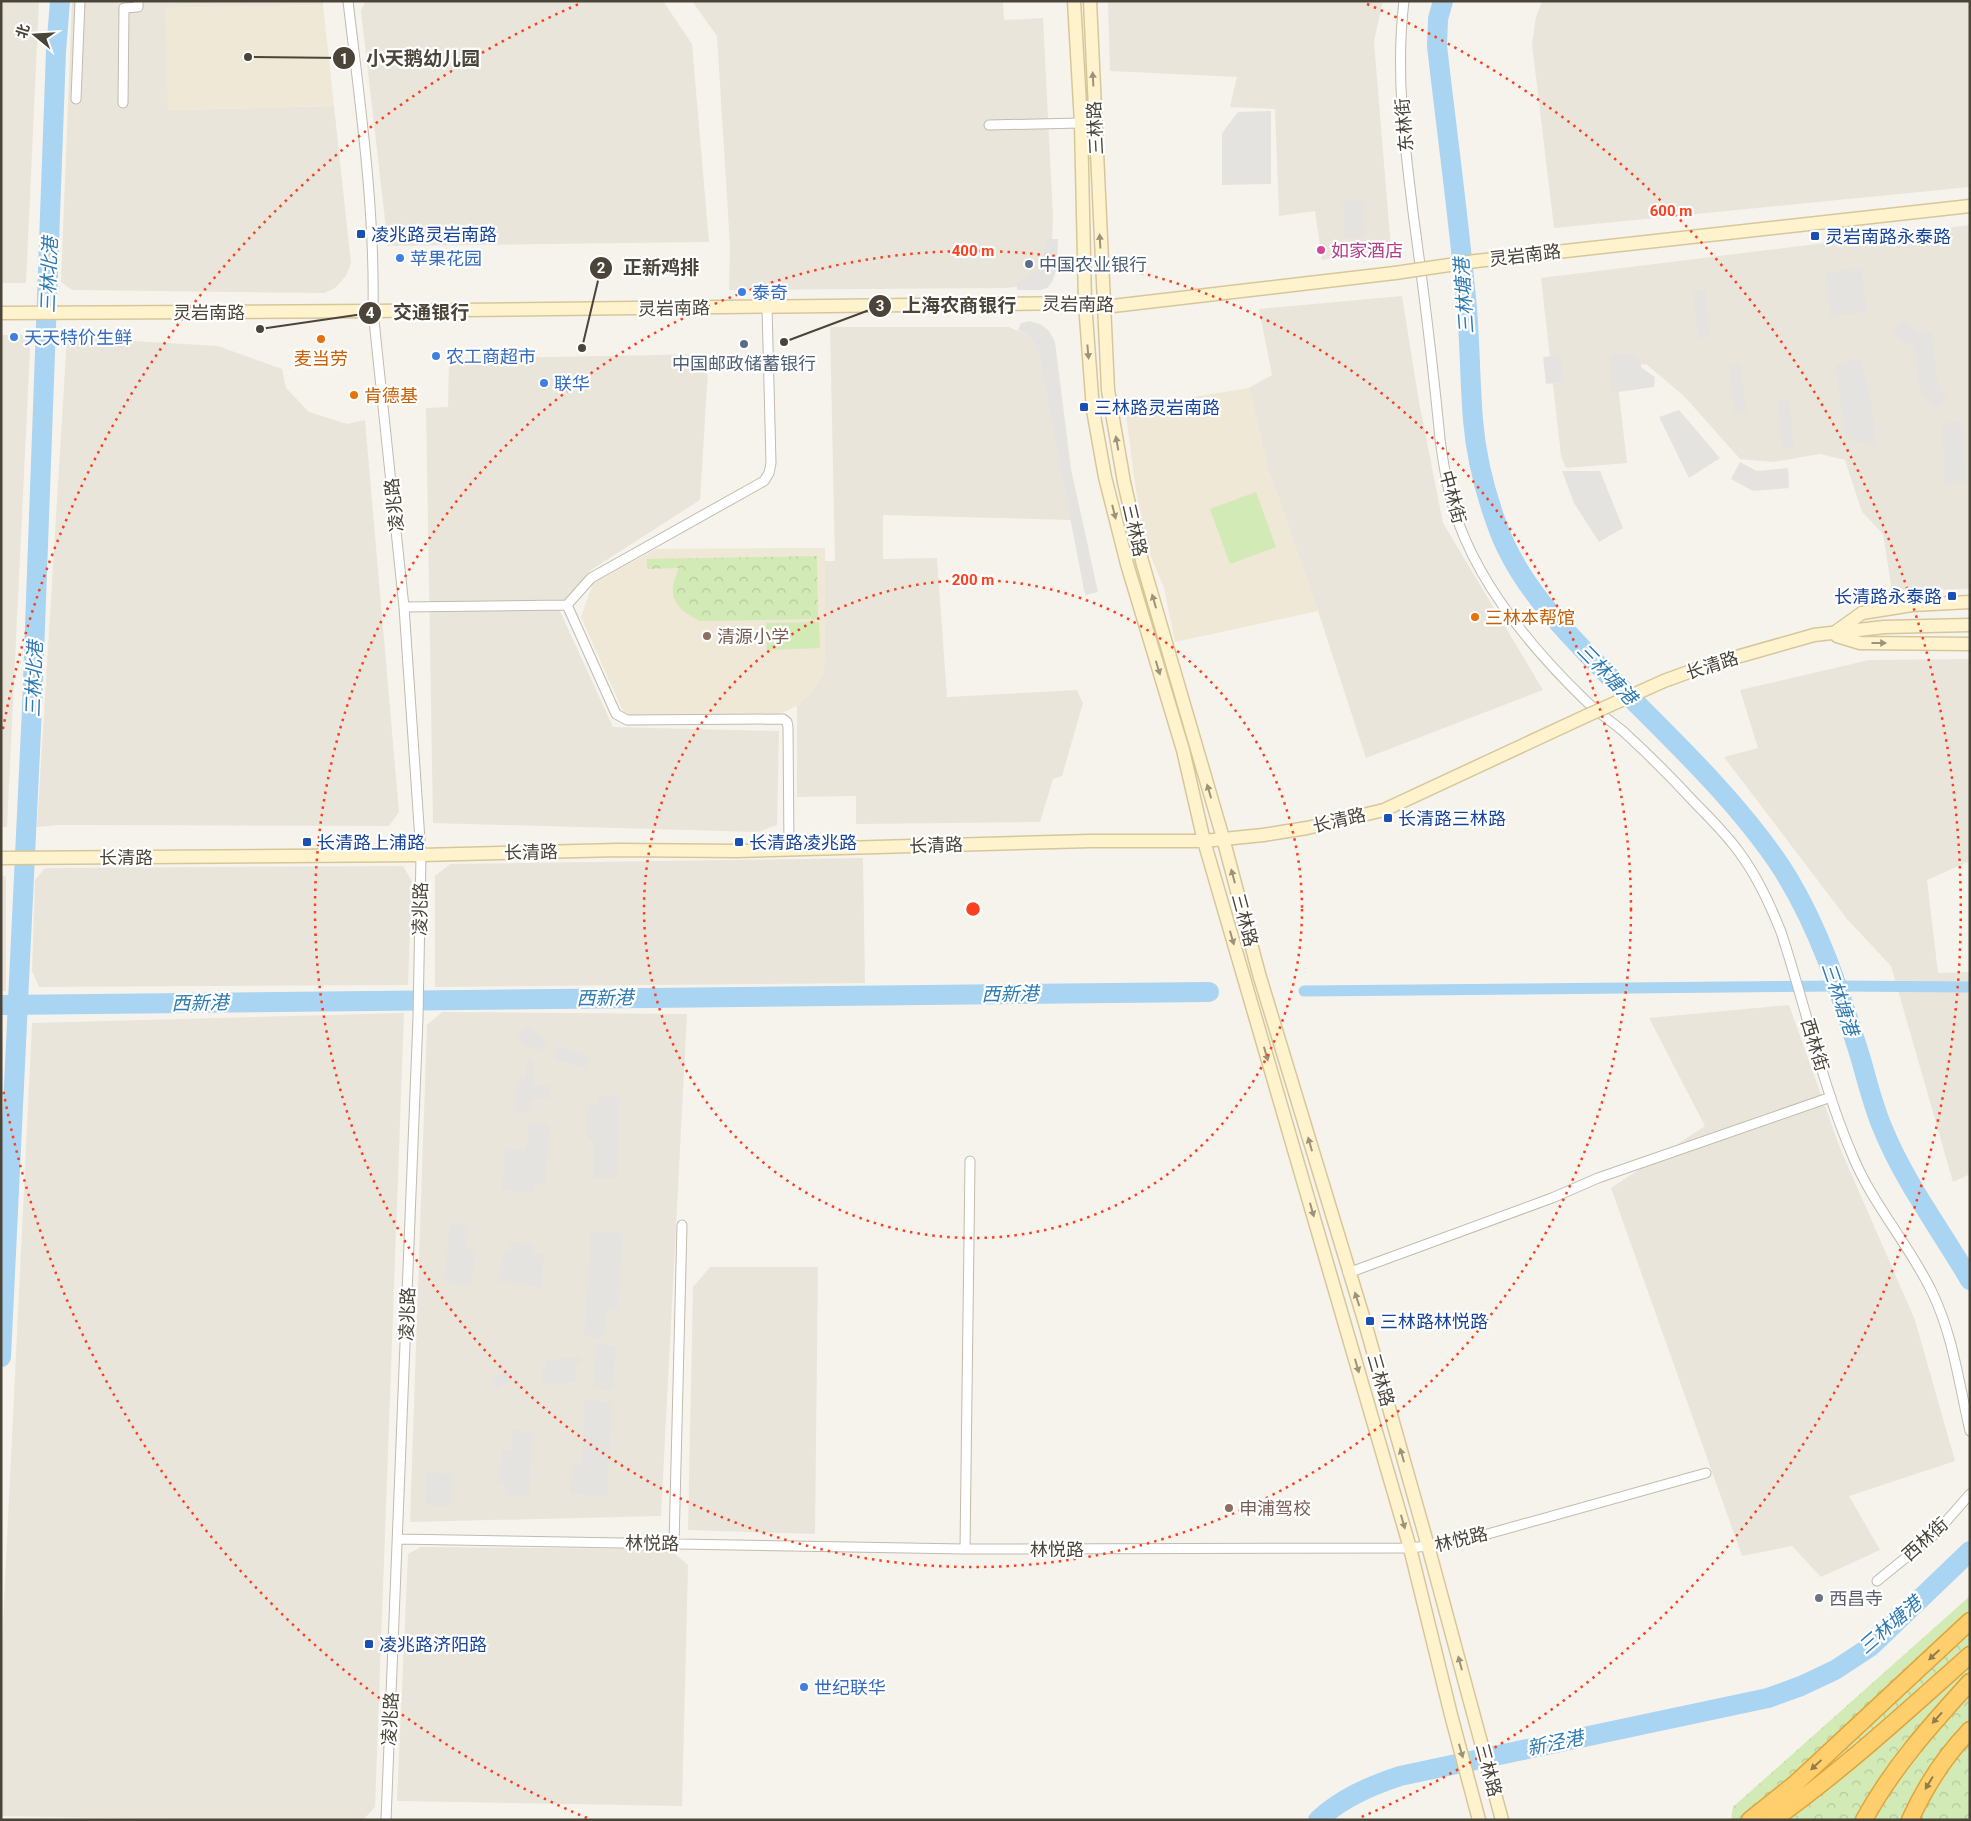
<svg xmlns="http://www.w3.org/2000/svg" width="1971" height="1821" font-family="Roboto,'Noto Sans SC',sans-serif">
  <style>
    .residential { fill: #eae5da }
    .education { fill: #efe8d6 }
    .forest { fill: url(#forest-crowns) }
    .garden { fill: #d2eab5 }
    .parking { fill: #e5e3e0 }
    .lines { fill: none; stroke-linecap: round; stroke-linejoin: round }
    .canal { stroke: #a9d4f2; stroke-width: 11 }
    .river { stroke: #a9d4f2; stroke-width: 20 }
    .street-casing { stroke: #c2bbae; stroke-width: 11 }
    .secondary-casing { stroke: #d6c79b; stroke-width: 15 }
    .highway-casing { stroke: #e0a43c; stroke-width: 19 }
    .street { stroke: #fff; stroke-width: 9 }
    .secondary { stroke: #fff3cd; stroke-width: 12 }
    .highway { stroke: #ffcf6e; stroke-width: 16 }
    .secondary-bridge-casing { stroke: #d6c79b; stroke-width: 15; stroke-linecap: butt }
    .secondary-bridge { stroke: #fff3cd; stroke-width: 12 }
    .oneway { fill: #9c937c }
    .oneway2 { fill: #937c4e }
    .ring { fill: none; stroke: #fc3f1d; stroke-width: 2.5; stroke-dasharray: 2.5 5 }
    .transit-dot { fill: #1a4fb4; stroke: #fff; stroke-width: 2 }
    .hotel-dot { fill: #d1479c; stroke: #fff; stroke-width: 2 }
    .shop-dot { fill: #3f7fe0; stroke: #fff; stroke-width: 2 }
    .service-dot { fill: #5c6f8a; stroke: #fff; stroke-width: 2 }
    .food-dot { fill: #e8710a; stroke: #fff; stroke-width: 2 }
    .education-dot { fill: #8d6e63; stroke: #fff; stroke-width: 2 }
    .worship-dot { fill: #6b7280; stroke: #fff; stroke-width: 2 }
    .labels { text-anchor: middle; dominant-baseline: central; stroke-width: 4.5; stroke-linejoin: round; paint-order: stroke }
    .street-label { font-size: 18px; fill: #4b4439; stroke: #fff }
    .transit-label { font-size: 18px; fill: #164399; stroke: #fff; text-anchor: start }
    .hotel-label { font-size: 18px; fill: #b23c85; stroke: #fff; text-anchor: start }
    .shop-label { font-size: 18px; fill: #366cbe; stroke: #fff; text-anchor: start }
    .service-label { font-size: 18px; fill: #4e5e75; stroke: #fff; text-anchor: start }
    .food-label { font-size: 18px; fill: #c56008; stroke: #fff; text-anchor: start }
    .education-label { font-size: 18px; fill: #785e54; stroke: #fff; text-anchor: start }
    .worship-label { font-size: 18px; fill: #5b616d; stroke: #fff; text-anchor: start }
    .water-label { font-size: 19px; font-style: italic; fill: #2e7ab2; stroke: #fff }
    .centre { fill: #fc3f1d; stroke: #fff; stroke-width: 2.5 }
    .ring-label { font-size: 15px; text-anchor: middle; font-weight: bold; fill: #fc3f1d; stroke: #fff; stroke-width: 4.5; stroke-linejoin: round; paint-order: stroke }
    .leader { fill: none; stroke: #4b4439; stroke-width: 2 }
    .callout-dot { fill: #4b4439; stroke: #fff; stroke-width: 2 }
    .mark-label { font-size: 15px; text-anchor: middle; font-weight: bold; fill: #fff }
    .callout-label { font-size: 19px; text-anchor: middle; font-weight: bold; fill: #4b4439; stroke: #fff; stroke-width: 4.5; stroke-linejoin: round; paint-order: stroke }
  </style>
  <defs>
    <pattern id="forest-crowns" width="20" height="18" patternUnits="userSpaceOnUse" patternTransform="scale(1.25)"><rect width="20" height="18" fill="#d2eab5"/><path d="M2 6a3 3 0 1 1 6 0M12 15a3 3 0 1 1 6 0" fill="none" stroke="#b6ca9c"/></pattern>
  </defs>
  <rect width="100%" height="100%" fill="#f6f3ec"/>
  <!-- residential -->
  <path class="residential" d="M1,1H39L26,283H1Z
    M72,1H323V5L166,8L169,110L334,106L351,263L346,276L335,288L324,293L72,290L61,282Z
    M663,1L692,44L709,242L388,246L361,11L365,2Z
    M692,1H1003L1004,20L1043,18L1053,216L1052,245L1049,262L1022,286L1006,288L729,290L730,246L717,36Z
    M1108,1H1383L1374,41L1391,249L1322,260L1315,211L1279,216L1275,109L1230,107L1237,77L1110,71Z
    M1542,1H1970V187L1554,228L1532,44L1536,17Z
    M1970,225V589L1892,591L1883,534L1862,512L1845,460L1820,454L1773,462L1740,459L1684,396L1646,364L1616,368L1627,463L1566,468L1561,456L1541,278Z
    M1402,296L1419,402L1443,523L1543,690L1366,758L1318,611L1268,469L1249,388L1272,375L1259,309Z
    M830,327H1009L1027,335L1034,343L1039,357L1071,520L883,515V559L937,558L947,697L1077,690L1083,703L1062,776L1053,779L1040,822L856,824V796L797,797V706L811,692L822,675L825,655V561H835Z
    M1,335H25L30,349L7,827H1Z
    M67,337L218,346L282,369L286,388L309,412L347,424L365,420L399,812L389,826L60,825L37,827Z
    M709,354L700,500L591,570L559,609L613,727L779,731L777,825L758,832L433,823L426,408L448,407L449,359Z
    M1970,659V861L1927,880L1938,973L1970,972V1174L1953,1182L1891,966L1847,919L1724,757L1758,748L1740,690L1869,660Z
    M863,858L865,983L435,987V876L450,864Z
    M403,866L412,881L408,985L39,987L32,971L35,880L45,868Z
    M1,874L6,877V991H1Z
    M1789,1005L1840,1148L1915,1320L1955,1461L1849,1496L1880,1550L1821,1577L1792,1546L1742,1556L1611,1188L1705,1126L1649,1018Z
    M442,1012L687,1014L661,1516L410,1522L427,1025Z
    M404,1013L375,1807L363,1820H218L1,1816V1664L32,1023Z
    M710,1267H818L815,1534L688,1530L693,1287Z
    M421,1547L669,1549L688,1565L682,1806L397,1801L408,1554Z"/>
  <!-- education -->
  <path class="education" d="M323,5L334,106L168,110L165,8Z
    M1249,388L1268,469L1318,611L1175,642L1164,588L1145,542L1136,491L1125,408Z
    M825,548V655L822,675L811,692L797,706L782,713L761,716H625L581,617L593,583L656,549Z"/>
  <!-- forest -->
  <path class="forest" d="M817,556L818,619L700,621C674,609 666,595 679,568L647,569V559Z
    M1970,1596V1820H1731L1733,1807Z"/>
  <!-- garden -->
  <path class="garden" d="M1256,492L1276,547L1230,564L1210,509Z
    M819,622L820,648L767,650L766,623Z"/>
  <!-- parking -->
  <path class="parking" d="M1271,111V184L1222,185V133L1238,112Z
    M1363,199L1365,237L1344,238L1343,200Z
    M1048,239H1058L1057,268L1052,282L1047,288L1041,290H1017V283L1037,270L1042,262Z
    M1862,268L1867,312L1830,316L1826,272Z
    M1705,289L1710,337L1698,338L1693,291Z
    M1903,320L1920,332L1932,331L1938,388L1948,398L1937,409L1920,392L1914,349L1893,333Z
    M1030,321L1042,325L1049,331L1055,342L1071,469L1098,592L1085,595L1039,357L1034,343L1027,335L1018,330L1021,323Z
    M1611,354H1635L1642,368L1655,377L1654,387L1611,393Z
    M1561,355L1564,382L1546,384L1543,357Z
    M1860,358L1871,398L1876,446L1846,438L1835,366Z
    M1741,364L1746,412L1734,413L1729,365Z
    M1790,400L1794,448L1782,449L1777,401Z
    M1679,410L1720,458L1689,478L1659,417Z
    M1963,422L1966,482L1945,484L1942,423Z
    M1740,462L1757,471L1788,468L1789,488L1753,491L1731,479Z
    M1562,471H1600L1623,528L1599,542L1574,503Z
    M525,1026L548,1039L540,1053L517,1040Z
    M557,1047L590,1056L586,1068L554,1059Z
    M526,1061H533V1086H550V1099L531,1098V1111H516L517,1078H526Z
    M598,1096L619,1097L618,1178H593V1140H587V1105H598Z
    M529,1123L550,1125L545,1183H535L534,1193L502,1190L505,1149L526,1150Z
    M450,1223L468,1225L466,1249L475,1250L472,1285L444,1282Z
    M591,1231L623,1233L618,1309H606L604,1338L584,1337Z
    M511,1242L533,1245V1254L544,1255L541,1287L499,1282L503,1251L510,1252Z
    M596,1344L616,1346L613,1390L593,1389Z
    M580,1357V1365L575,1366L576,1382L543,1385L541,1367L546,1366V1360Z
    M508,1370L513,1380L496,1389L491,1379Z
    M585,1400L613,1402L607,1496L570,1494L572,1463L581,1464Z
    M512,1430L533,1432L529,1496L505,1495V1482H499L502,1450H511Z
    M426,1472L453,1474L451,1506L425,1505Z"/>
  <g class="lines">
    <!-- canal -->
    <path class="canal" d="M1304,991L1838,986L1970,987"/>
    <!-- river -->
    <path class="river" d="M1443,1L1438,19L1437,46C1447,133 1459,221 1467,309C1470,346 1470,383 1473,420C1476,455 1484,489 1496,522C1516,582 1563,629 1606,673C1665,733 1737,799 1783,870C1819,927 1840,992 1860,1056C1867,1080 1873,1106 1883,1129C1905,1183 1941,1230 1970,1280
      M1,1005L1209,992
      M1,1357L32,709L56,51L60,1
      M1318,1820C1342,1798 1370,1786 1400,1776L1768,1698L1801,1686L1835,1670L1870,1647L1970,1551"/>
    <defs>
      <path id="street" d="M348,1C360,104 375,207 373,311L404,607L421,855L418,1018L386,1820
        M1404,1C1395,74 1405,148 1414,220C1424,293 1433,366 1440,439C1443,461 1446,484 1453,506C1475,581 1530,647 1586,701C1597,712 1611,721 1624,732C1649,755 1673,779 1696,804C1711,819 1726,834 1739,852C1757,876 1770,904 1781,932C1806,1007 1822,1086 1854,1159C1874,1206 1910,1246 1932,1292C1953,1335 1959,1384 1970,1431
        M76,99L80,1
        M123,103L124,8L138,7V1
        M989,125L1081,123
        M567,605L591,578L764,481L769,473L771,463L767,307
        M404,607L567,605L616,714L627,720L783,719L787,722L788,727L789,849
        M1348,1273L1552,1198L1598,1178L1831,1097
        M398,1539L965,1549L1410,1548L1459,1542L1706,1473
        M674,1544L682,1225
        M965,1549L970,1161
        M1877,1581L1935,1534L1970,1494"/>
      <path id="secondary" d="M1074,1L1081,123L1085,303L1093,410L1105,477L1127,564L1183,750L1204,841L1410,1548L1451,1715L1479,1820
        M1090,1L1108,390L1124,482L1142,561L1223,838L1259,974L1365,1323L1428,1546L1502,1820
        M1476,261L1970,206
        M1,313L373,311L1085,303L1104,307L1395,273
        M1834,633L1862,613L1912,605L1970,602
        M1837,636L1860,643L1970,644
        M1664,681L1705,666L1814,635L1884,627L1970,625
        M1,858L421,855L618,850L736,851L1090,841H1204L1263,835L1307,828L1384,810L1586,716"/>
      <path id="highway" d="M1750,1820L1795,1784L1970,1621
        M1773,1820C1843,1770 1906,1712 1970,1655
        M1864,1820C1892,1768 1931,1725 1970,1682
        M1910,1820C1925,1787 1944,1757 1970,1730"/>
    </defs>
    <!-- street casing -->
    <use href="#street" class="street-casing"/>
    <!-- secondary casing -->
    <use href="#secondary" class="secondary-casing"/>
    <!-- highway casing -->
    <use href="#highway" class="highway-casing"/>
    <!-- street -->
    <use href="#street" class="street"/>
    <!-- secondary -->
    <use href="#secondary" class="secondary"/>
    <!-- highway -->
    <use href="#highway" class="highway"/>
    <defs>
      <path id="secondary-bridge" d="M1395,273L1476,261
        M1586,716L1664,681"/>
    </defs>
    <!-- secondary-bridge casing -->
    <use href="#secondary-bridge" class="secondary-bridge-casing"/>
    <!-- secondary-bridge -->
    <use href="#secondary-bridge" class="secondary-bridge"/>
  </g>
  <!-- one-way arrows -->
  <defs><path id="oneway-solid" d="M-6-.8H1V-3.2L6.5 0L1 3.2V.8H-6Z" transform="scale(1.25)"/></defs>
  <g class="oneway">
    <use href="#oneway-solid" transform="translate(1093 79) rotate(-93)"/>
    <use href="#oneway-solid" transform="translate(1100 241) rotate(-93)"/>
    <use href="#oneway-solid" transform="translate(1088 352) rotate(85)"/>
    <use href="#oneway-solid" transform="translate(1117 443) rotate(-100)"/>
    <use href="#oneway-solid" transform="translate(1114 512) rotate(76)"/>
    <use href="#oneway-solid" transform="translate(1154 601) rotate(-106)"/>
    <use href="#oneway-solid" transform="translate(1879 643)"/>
    <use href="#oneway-solid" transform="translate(1158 668) rotate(73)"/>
    <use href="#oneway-solid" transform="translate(1209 791) rotate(-106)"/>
    <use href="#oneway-solid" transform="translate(1233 876) rotate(-105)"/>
    <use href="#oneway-solid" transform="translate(1232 938) rotate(74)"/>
    <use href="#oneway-solid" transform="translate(1266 1054) rotate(74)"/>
    <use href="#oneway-solid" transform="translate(1310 1144) rotate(-106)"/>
    <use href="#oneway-solid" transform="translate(1312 1210) rotate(74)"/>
    <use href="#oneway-solid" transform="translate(1357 1299) rotate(-108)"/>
    <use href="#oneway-solid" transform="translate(1357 1366) rotate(74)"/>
    <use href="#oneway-solid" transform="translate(1402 1455) rotate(-106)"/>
    <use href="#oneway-solid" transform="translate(1403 1522) rotate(74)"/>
    <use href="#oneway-solid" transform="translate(1460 1663) rotate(-105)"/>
    <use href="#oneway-solid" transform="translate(1461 1751) rotate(74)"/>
  </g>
  <g class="oneway2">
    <use href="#oneway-solid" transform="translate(1934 1655) rotate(137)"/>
    <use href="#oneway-solid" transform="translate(1937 1718) rotate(132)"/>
    <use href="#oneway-solid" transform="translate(1816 1765) rotate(137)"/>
    <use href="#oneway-solid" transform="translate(1929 1783) rotate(121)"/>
  </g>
  <!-- distance rings -->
  <g class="ring">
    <circle cx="973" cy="909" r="329"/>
    <circle cx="973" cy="909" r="658"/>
    <path d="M587 1818A987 987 0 0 1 3 1089M3 729A987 987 0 0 1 579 4M1367 4A987 987 0 0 1 1359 1818"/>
  </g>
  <!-- markers -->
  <g class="transit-dot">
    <rect x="356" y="229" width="10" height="10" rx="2.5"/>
    <rect x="1810" y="231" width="10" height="10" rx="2.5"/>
    <rect x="1079" y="402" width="10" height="10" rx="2.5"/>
    <rect x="1947" y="591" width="10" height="10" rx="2.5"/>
    <rect x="1383" y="813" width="10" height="10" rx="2.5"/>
    <rect x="302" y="837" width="10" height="10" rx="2.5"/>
    <rect x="734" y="837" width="10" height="10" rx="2.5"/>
    <rect x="1365" y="1316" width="10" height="10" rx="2.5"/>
    <rect x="364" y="1639" width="10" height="10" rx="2.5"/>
  </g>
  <circle class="hotel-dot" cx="1321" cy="250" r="5"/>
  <g class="shop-dot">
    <circle cx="400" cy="258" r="5"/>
    <circle cx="742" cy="292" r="5"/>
    <circle cx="14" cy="337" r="5"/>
    <circle cx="436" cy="356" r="5"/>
    <circle cx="544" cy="383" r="5"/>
    <circle cx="804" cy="1687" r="5"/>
  </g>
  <g class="service-dot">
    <circle cx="1029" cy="264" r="5"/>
    <circle cx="744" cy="344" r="5"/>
  </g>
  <g class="food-dot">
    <circle cx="321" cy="339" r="5"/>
    <circle cx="354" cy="395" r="5"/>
    <circle cx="1475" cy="617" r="5"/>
  </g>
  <g class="education-dot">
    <circle cx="707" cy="636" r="5"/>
    <circle cx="1229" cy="1508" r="5"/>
  </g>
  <circle class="worship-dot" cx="1819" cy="1598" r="5"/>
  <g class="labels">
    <!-- street labels -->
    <g class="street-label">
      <text transform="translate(1404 125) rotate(-95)">东林街</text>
      <text transform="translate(1095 128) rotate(-93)">三林路</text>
      <text transform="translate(1525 255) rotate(-7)">灵岩南路</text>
      <text transform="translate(1078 304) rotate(1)">灵岩南路</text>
      <text transform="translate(674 308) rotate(-1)">灵岩南路</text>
      <text x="209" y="312">灵岩南路</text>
      <text transform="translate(1453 497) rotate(75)">中林街</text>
      <text transform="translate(394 505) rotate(-96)">凌兆路</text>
      <text transform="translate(1135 530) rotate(77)">三林路</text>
      <text transform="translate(1712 665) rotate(-18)">长清路</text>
      <text transform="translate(1339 820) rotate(-13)">长清路</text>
      <text transform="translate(936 845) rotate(-2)">长清路</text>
      <text transform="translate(531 852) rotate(-1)">长清路</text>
      <text x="126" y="857">长清路</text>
      <text transform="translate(420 909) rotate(-89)">凌兆路</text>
      <text transform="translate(1245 920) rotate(75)">三林路</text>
      <text transform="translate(1815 1045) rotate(73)">西林街</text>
      <text transform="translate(407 1314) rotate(-88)">凌兆路</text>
      <text transform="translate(1381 1380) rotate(74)">三林路</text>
      <text transform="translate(1461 1539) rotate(-13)">林悦路</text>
      <text transform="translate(1925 1539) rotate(-42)">西林街</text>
      <text transform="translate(652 1543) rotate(1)">林悦路</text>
      <text x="1057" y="1549">林悦路</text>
      <text transform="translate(390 1719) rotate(-87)">凌兆路</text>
      <text transform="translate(1489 1770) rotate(75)">三林路</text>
    </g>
    <!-- transit labels -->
    <g class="transit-label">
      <text x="371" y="234">凌兆路灵岩南路</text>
      <text x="1825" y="236">灵岩南路永泰路</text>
      <text x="1094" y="407">三林路灵岩南路</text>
      <text x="1942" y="596" text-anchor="end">长清路永泰路</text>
      <text x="1398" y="818">长清路三林路</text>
      <text x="317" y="842">长清路上浦路</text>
      <text x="749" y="842">长清路凌兆路</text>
      <text x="1380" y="1321">三林路林悦路</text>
      <text x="379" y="1644">凌兆路济阳路</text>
    </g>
    <!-- hotel labels -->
    <g class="hotel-label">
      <text x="1331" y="250">如家酒店</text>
    </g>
    <!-- shop labels -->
    <g class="shop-label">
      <text x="410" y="258">苹果花园</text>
      <text x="752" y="292">泰奇</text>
      <text x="24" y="337">天天特价生鲜</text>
      <text x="446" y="356">农工商超市</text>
      <text x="554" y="383">联华</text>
      <text x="814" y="1687">世纪联华</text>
    </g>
    <!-- service labels -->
    <g class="service-label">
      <text x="1039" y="264">中国农业银行</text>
      <text x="744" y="363" text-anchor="middle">中国邮政储蓄银行</text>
    </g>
    <!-- food labels -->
    <g class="food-label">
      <text x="321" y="358" text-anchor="middle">麦当劳</text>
      <text x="364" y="395">肯德基</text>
      <text x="1485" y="617">三林本帮馆</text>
    </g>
    <!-- education labels -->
    <g class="education-label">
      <text x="717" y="636">清源小学</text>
      <text x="1239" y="1508">申浦驾校</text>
    </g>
    <!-- worship labels -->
    <g class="worship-label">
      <text x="1829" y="1598">西昌寺</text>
    </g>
    <!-- water labels -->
    <g class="water-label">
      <text transform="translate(49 275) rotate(-88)">三林北港</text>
      <text transform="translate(1464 296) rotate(-94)">三林塘港</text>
      <text transform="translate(1607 674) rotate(46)">三林塘港</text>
      <text transform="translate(34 679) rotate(-88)">三林北港</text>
      <text transform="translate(1010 994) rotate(-1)">西新港</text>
      <text transform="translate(605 998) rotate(-1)">西新港</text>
      <text transform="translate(1840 999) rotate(71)">三林塘港</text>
      <text transform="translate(200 1003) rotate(-1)">西新港</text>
      <text transform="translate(1890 1625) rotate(-41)">三林塘港</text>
      <text transform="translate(1555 1743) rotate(-12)">新泾港</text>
    </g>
  </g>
  <circle cx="973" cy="909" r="8" class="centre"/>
  <g class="ring-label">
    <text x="1671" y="216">600 m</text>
    <text x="973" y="256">400 m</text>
    <text x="973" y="585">200 m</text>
  </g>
  <!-- callouts -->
  <path class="leader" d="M248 57L344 58M582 348L601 268M784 342L880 306M260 329L370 313"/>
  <g class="callout-dot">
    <circle cx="248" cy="57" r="5"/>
    <circle cx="582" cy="348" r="5"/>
    <circle cx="784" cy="342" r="5"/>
    <circle cx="260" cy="329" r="5"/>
    <circle cx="344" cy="58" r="12"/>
    <circle cx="601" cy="268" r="12"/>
    <circle cx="880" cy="306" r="12"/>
    <circle cx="370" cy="313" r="12"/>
  </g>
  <g class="mark-label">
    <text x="344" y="64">1</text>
    <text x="601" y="273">2</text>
    <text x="880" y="311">3</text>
    <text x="370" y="318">4</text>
  </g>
  <g class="callout-label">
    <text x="423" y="65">小天鹅幼儿园</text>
    <text x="661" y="274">正新鸡排</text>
    <text x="959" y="312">上海农商银行</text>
    <text x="431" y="319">交通银行</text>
  </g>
  <!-- border -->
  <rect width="1971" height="1821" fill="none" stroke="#4b4439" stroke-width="5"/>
  <!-- north arrow -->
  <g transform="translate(35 35) rotate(288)" stroke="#ffffff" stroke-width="4" paint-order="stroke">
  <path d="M0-4L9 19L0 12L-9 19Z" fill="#4b4439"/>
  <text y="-8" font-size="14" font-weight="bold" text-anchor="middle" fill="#4b4439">北</text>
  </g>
</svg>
